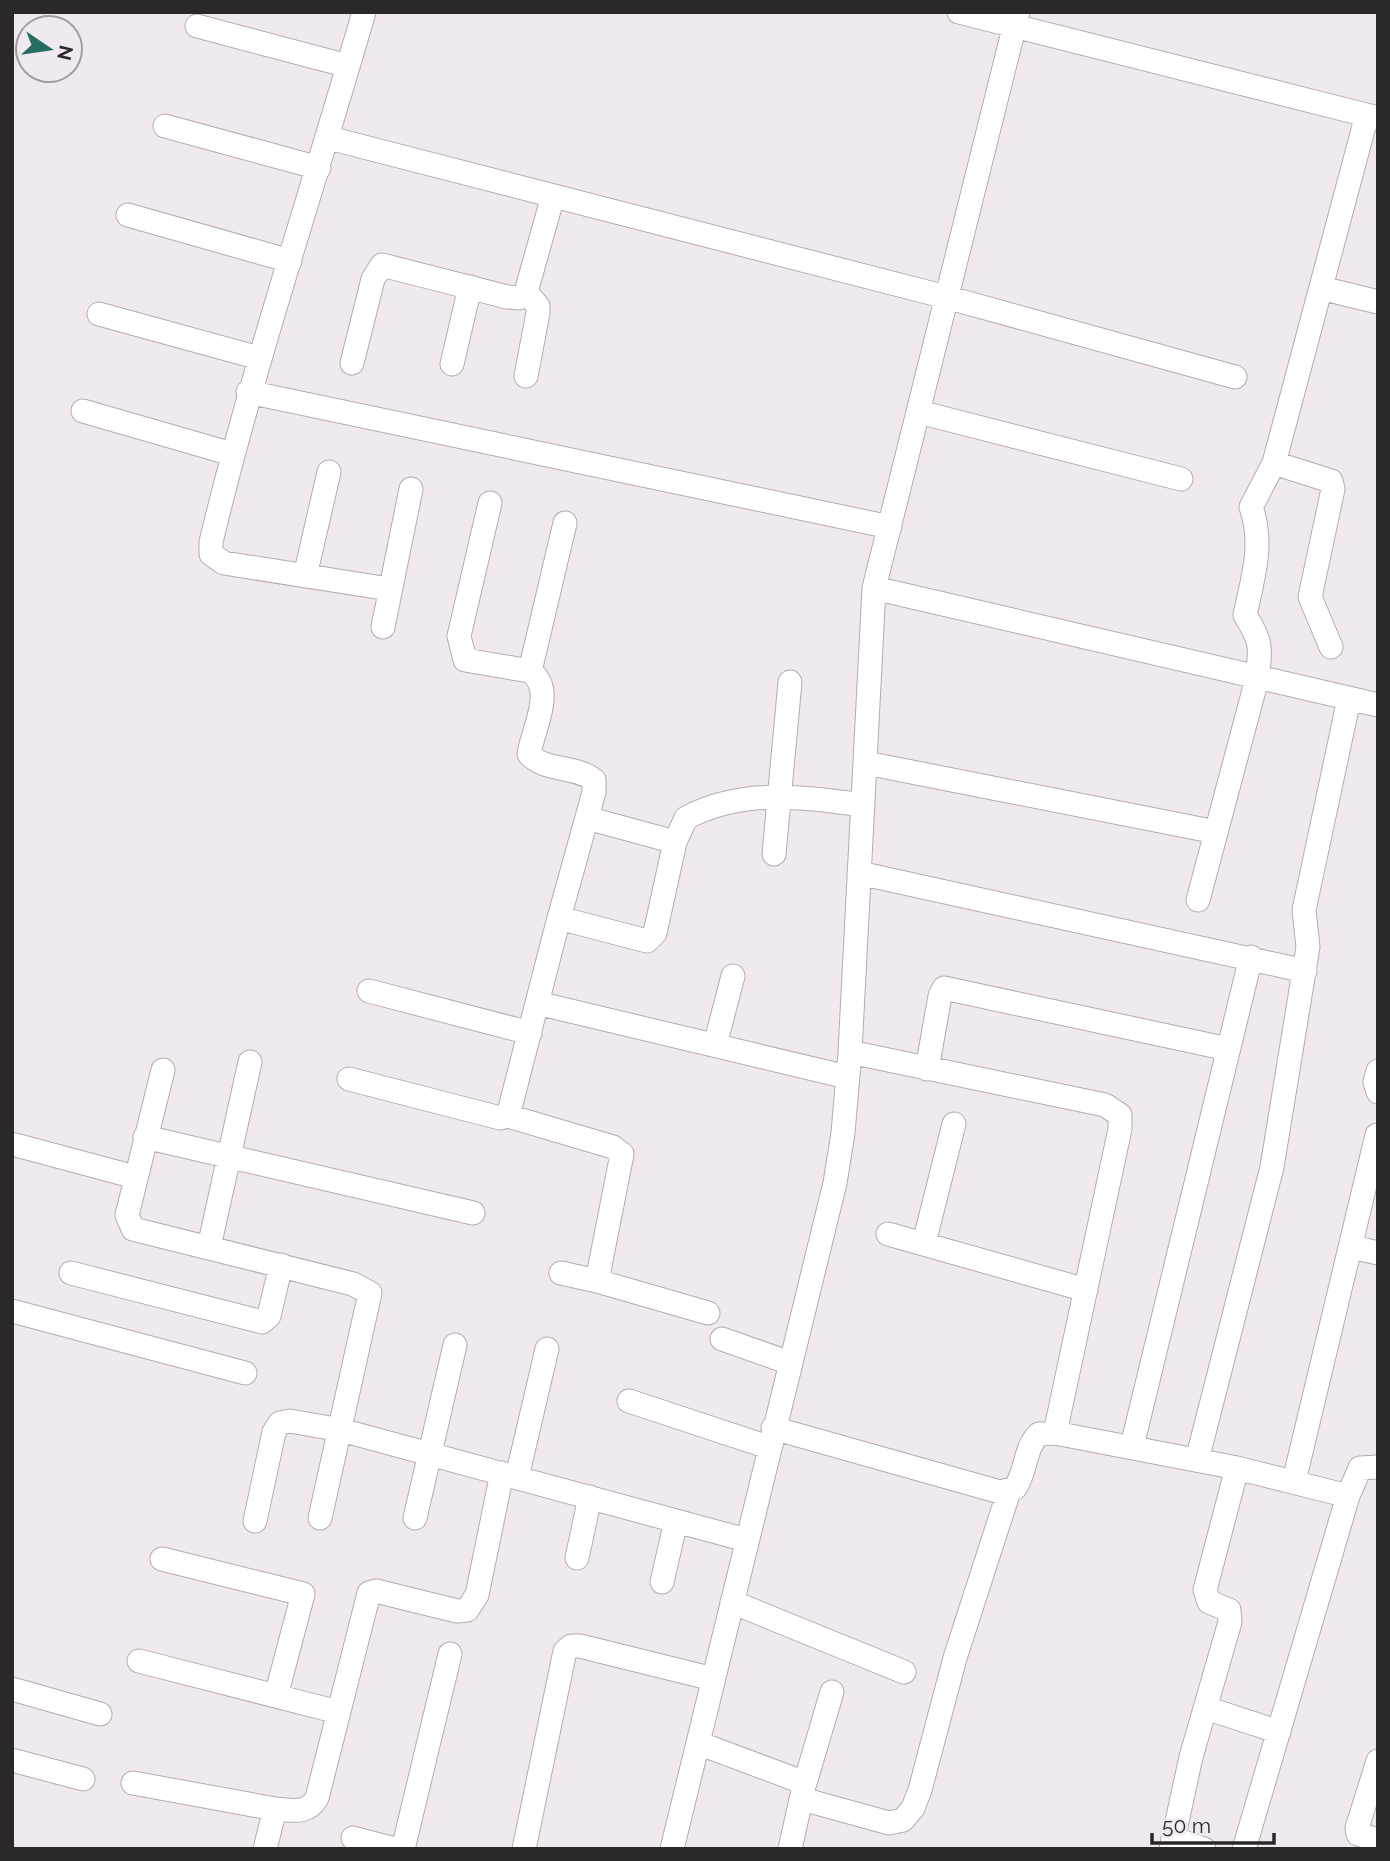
<svg xmlns="http://www.w3.org/2000/svg" width="1390" height="1861" font-family="Raleway,sans-serif">
  <style>
    .lines { fill: none; stroke-linecap: round; stroke-linejoin: round }
    .minor-casing { stroke: #b3acb2; stroke-width: 25 }
    .minor { stroke: #fff; stroke-width: 23 }
  </style>
  <rect width="100%" height="100%" fill="#f1e9f0"/>
  <g class="lines">
    <defs>
      <path id="minor" d="M364,12C313,189 254,363 211,542V554L224,563L389,589
        M959,12L1378,118
        M197,26L348,66
        M165,126L319,168
        M329,138L946,297L1235,377
        M128,215L290,261
        M1321,288L1378,302
        M99,314L259,358
        M352,363L373,279L382,265L507,297L519,298L526,292L553,196
        M452,364L470,287
        M526,376L538,313V306L526,292
        M248,392L890,527
        M83,411L232,454
        M919,412L1181,479
        M1274,463L1331,481L1333,489L1310,597L1331,647
        M490,503L459,636L465,660L530,671C556,690 533,728 529,754C545,772 575,765 594,780V792L559,918L647,941L655,933L675,842L686,818C743,788 802,797 863,805
        M305,576L329,472
        M874,588L1378,705
        M383,627L411,489
        M530,671L565,523
        M866,763L1216,832
        M587,818L675,842
        M774,854L790,682
        M859,873L1305,971
        M1198,900L1257,679C1261,647 1262,642 1245,615C1253,577 1264,544 1251,507L1274,463L1367,115
        M559,918L537,1003L847,1077
        M369,991L530,1033
        M715,1045L733,976
        M850,1052L1105,1105L1120,1115V1129L1055,1433
        M927,1069L940,996L944,988L1228,1049
        M163,1070L127,1215L133,1229L353,1284L370,1293L320,1518
        M1378,1071L1375,1082L1378,1092
        M349,1079L500,1118L508,1116L537,1003
        M508,1116L613,1147L622,1154L597,1281L708,1313
        M145,1137L473,1213
        M12,1144L135,1177
        M888,1234L1086,1290
        M924,1243L954,1124
        M209,1247L250,1062
        M1352,1247L1378,1253
        M71,1273L262,1322L269,1316L281,1265
        M561,1273L597,1281
        M12,1311L245,1373
        M722,1339L790,1363
        M629,1401L768,1447
        M773,1428L1000,1492L1015,1488C1027,1471 1024,1448 1039,1434L1055,1433L1237,1468L1348,1496
        M1132,1446L1251,957
        M1197,1460L1272,1167L1308,947L1304,910L1349,699
        M517,1477L547,1349
        M1294,1481L1377,1135
        M415,1518L455,1345
        M255,1521L274,1432L280,1423L290,1421L341,1430L746,1540
        M577,1558L590,1497
        M162,1559L303,1594L276,1696
        M662,1582L676,1521
        M732,1602L904,1672
        M139,1661L338,1712
        M12,1689L100,1714
        M1206,1708L1279,1732
        M698,1743L805,1783L832,1692
        M12,1760L83,1779
        M1378,1761L1357,1828L1358,1834L1378,1840
        M133,1783L275,1809
        M802,1799L889,1823L903,1820L913,1808L920,1790L955,1658L1009,1491
        M353,1838L395,1849
        M1173,1838L1204,1849
        M265,1849L275,1809C292,1810 307,1815 317,1798L369,1593L376,1591L457,1611L467,1610L477,1595L502,1473
        M403,1849L450,1654
        M524,1849L565,1651L571,1646H580L713,1679
        M672,1849L835,1183L843,1133L850,1052L874,588L1018,12
        M790,1849L804,1786
        M1171,1849L1191,1757L1230,1622L1229,1610L1209,1602L1205,1590L1237,1468
        M1244,1849L1348,1496L1360,1468L1378,1467"/>
    </defs>
    <!-- minor casing -->
    <use href="#minor" class="minor-casing"/>
    <!-- minor -->
    <use href="#minor" class="minor"/>
  </g>
  <!-- border -->
  <rect width="1390" height="1861" fill="none" stroke="#2b282a" stroke-width="28"/>
  <!-- north arrow -->
  <g transform="translate(49 49) rotate(103)"><circle r="33" fill="#f1e9f0" stroke="#a29ca1" stroke-width="2"/>
  <path d="M0-5L12 26L0 18L-12 26Z" fill="#276d61"/>
  <text y="-10" font-size="19" font-weight="bold" text-anchor="middle" fill="#2b282a">N</text>
  </g>
  <!-- scale -->
  <path d="M1152 1833v10h122v-10" fill="none" stroke="#2b282a" stroke-width="3.5"/>
  <text x="1162" y="1833" font-size="21" fill="#2b282a" stroke="#f1e9f0" stroke-width="5" paint-order="stroke">50 m</text>
</svg>
